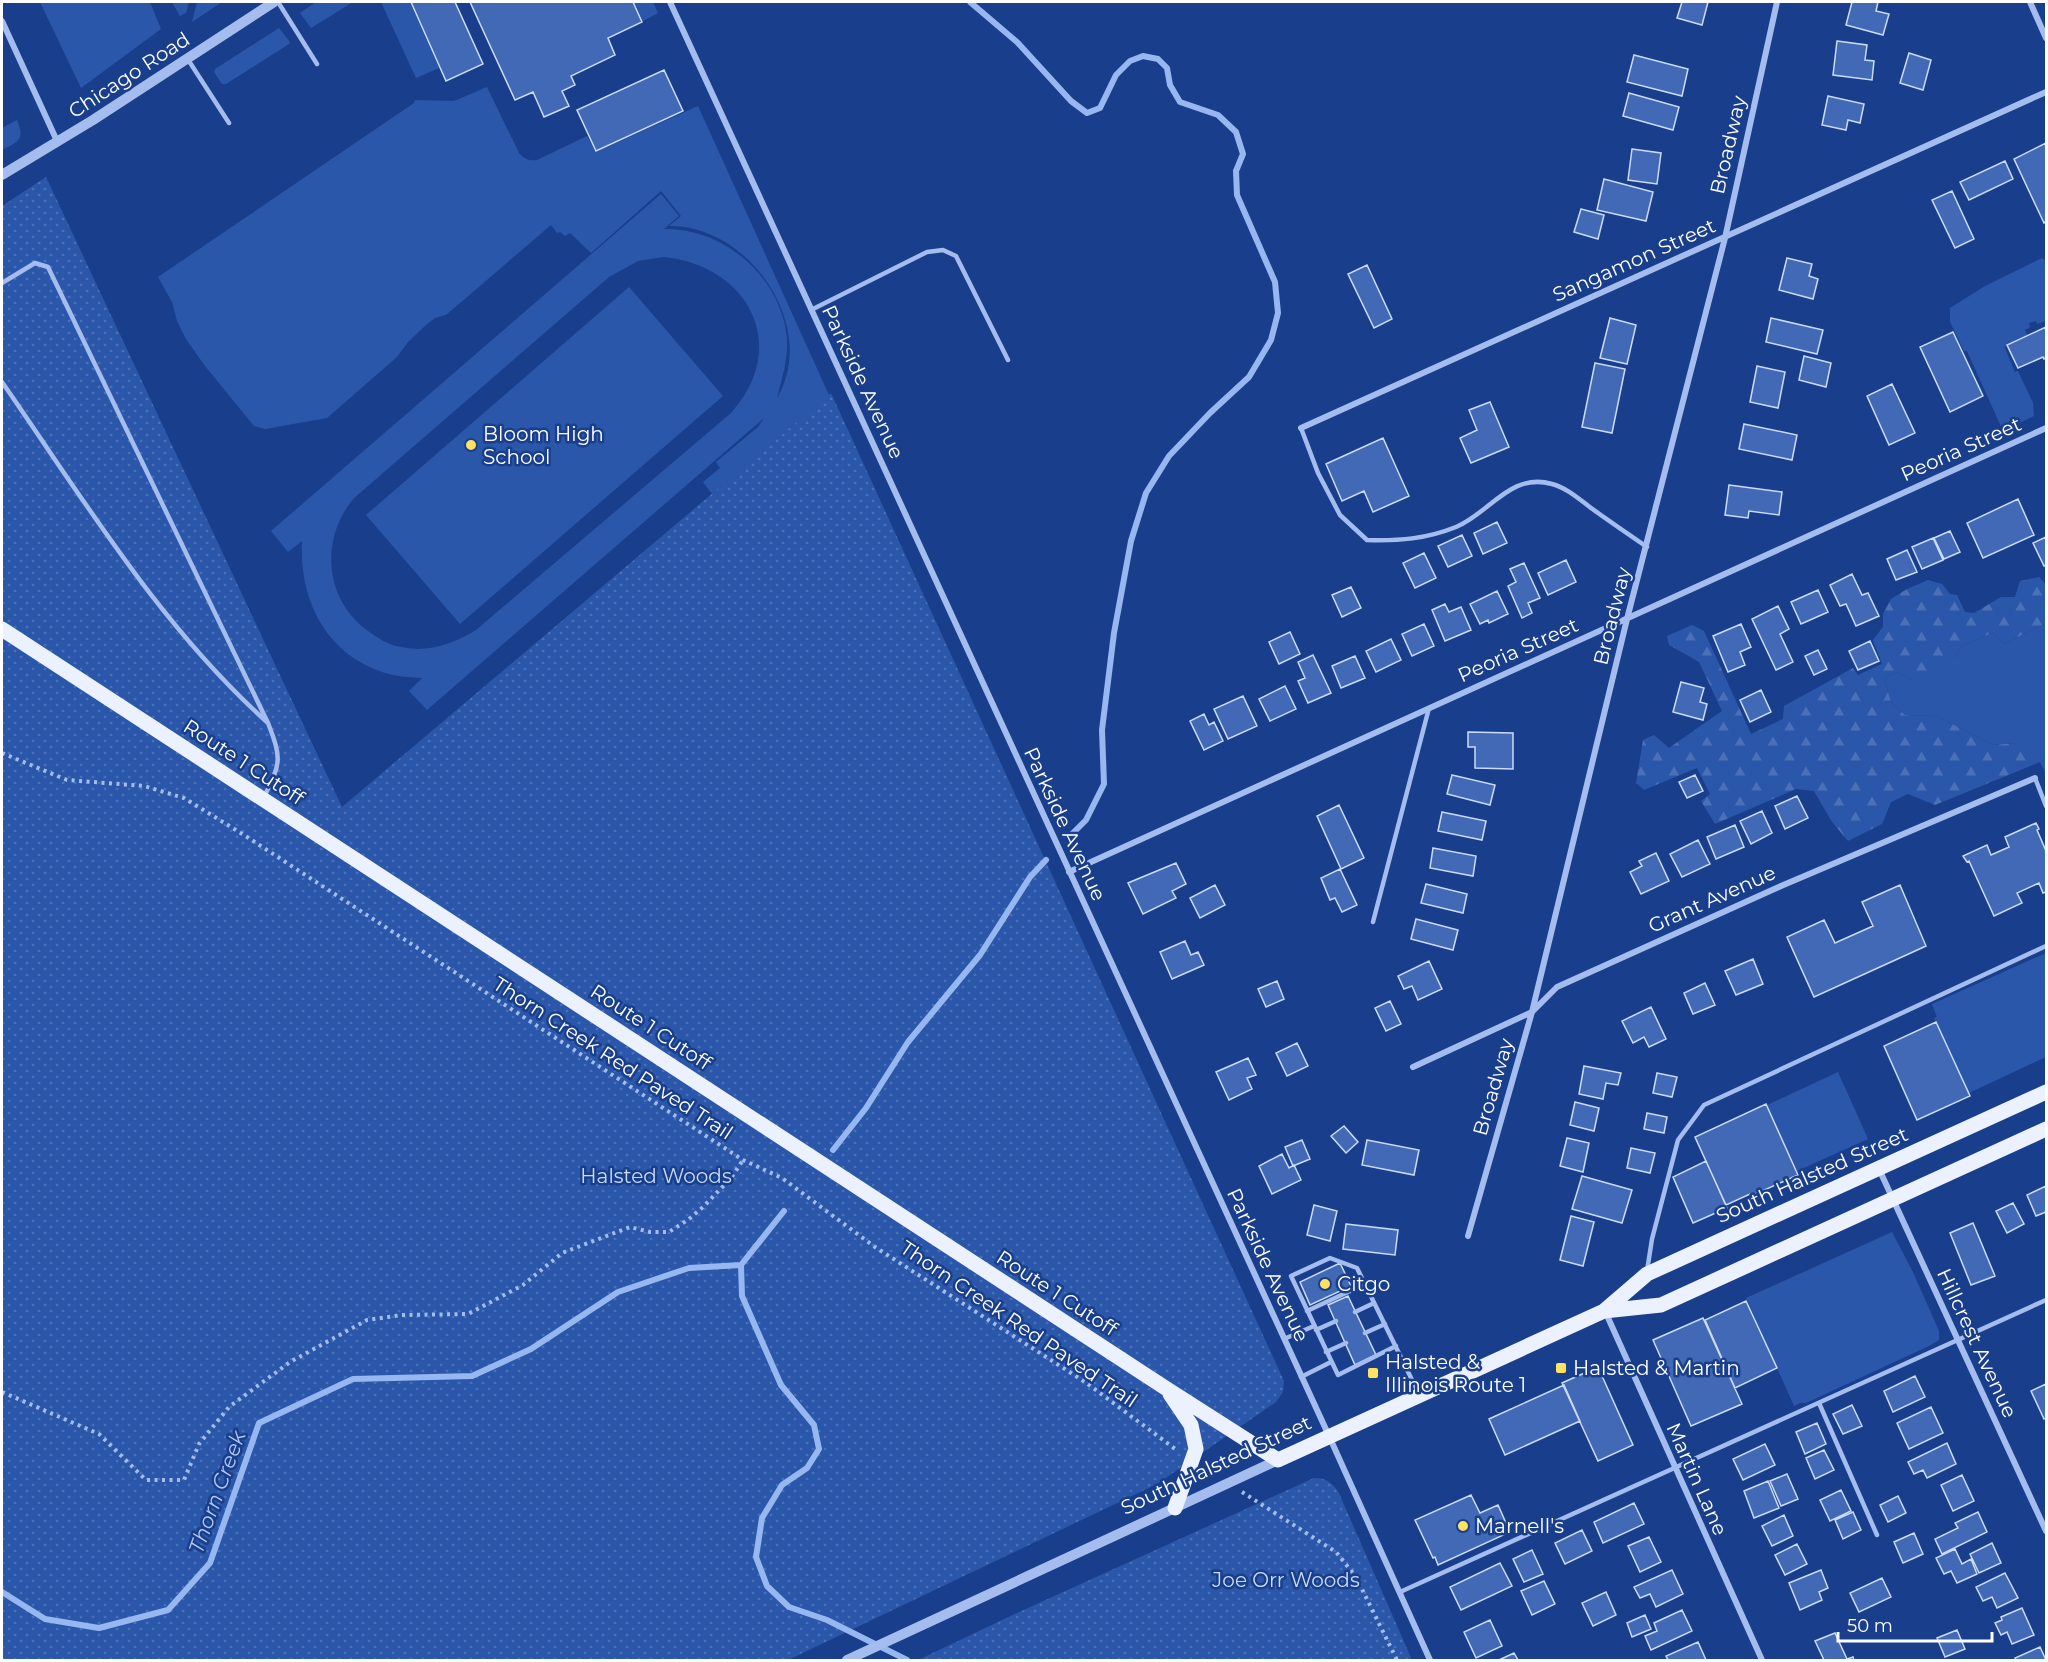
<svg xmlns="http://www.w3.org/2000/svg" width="2048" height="1662" font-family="Montserrat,sans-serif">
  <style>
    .grass { fill: #2b57aa; fill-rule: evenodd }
    .forest { fill: url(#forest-firs) }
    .park { fill: url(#park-dots) }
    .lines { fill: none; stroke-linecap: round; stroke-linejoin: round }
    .stream { stroke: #96b7f0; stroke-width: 6 }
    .building { fill: #4169b5; stroke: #cadbfa; stroke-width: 1.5 }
    .path { stroke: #a4bdee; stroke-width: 4; stroke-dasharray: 3 4.5; stroke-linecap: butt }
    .service { stroke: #a4bdee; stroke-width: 4.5 }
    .minor { stroke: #a4bdee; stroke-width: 6 }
    .tertiary { stroke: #a4bdee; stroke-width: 10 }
    .primary { stroke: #ebf1ff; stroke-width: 15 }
    .poi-dot { fill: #ffe261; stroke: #193f8c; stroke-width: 2 }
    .labels { text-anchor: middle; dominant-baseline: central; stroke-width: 5; stroke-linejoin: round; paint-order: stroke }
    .street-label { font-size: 20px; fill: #fff; stroke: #193f8c }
    .poi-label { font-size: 20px; fill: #fff; stroke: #193f8c; text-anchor: start }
    .park-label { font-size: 20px; fill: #cadbfa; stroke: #193f8c }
    .water-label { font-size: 21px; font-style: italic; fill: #b0c8f5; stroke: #193f8c }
  </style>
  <defs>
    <pattern id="forest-firs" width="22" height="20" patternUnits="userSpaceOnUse" patternTransform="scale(1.5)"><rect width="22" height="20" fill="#2b57aa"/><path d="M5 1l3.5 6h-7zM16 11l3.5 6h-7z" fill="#4b70b7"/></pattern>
    <pattern id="park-dots" width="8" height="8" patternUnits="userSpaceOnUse" patternTransform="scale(1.5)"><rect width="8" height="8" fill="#2b57aa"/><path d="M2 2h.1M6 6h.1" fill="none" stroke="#4b70b7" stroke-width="1.8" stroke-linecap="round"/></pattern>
  </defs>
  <rect width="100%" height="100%" fill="#193f8c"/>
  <!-- grass -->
  <path class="grass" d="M40,2H115L122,3L126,2H150L161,29L81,88Z
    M172,2H189L186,13L180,16Z
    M197,2H222L192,22Z
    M316,2H353L311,28L300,13Z
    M381,2H410L439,68L416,78Z
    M634,2H653L658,13L643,21Z
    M279,28L290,42L289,44L226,84H222L214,72L215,69Z
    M487,87L519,153C525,159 528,161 537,160L587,136L596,152L698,106L829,395L712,494L703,482L720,468L716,462L758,427L764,418L427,710L409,691L422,678C409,677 397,677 385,673C325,654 299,599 302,541L288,552L271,531L661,194L679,216L664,229C725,228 782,278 787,339C788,361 782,378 777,398C819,327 750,225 669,226L681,216L661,191L591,253L570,233L565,236L560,232L557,233L551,225L446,315L435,318L426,325L408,342L397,357L327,418L265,429L254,426L205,366L186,339L177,321L172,302L158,277L414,103L415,100L454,101ZM664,257C749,266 791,346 731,413L476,630C454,644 427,653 401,647C388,645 378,638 368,631C324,599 320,540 353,499L609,277L638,261Z
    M17,120C25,140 19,141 2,150V128Z
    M2042,258L2046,261V321L2037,324L2036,321L2029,323L2030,327L2025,330L2027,335L2006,345L2005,348L2015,372L2018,371L2033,403L2034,416L2003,431L1967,351H1964L1950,322V308L1985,286Z
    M629,287L723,396L460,624L366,515Z
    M2046,623V774L2040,762L2044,760L2015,743L1993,745L1937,716L1905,715L1891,702L1884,678L1898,672L1912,680L1955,658L1962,646L1992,633L2004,644Z
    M2046,953V1057L1969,1093L1934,1018L1937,1017L1932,1004Z
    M1838,1072L1868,1139L1797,1171L1767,1105Z
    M1892,1232L1912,1270L1939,1331V1340L1929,1346L1806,1403H1800L1794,1406L1746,1298Z"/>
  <!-- forest -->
  <path class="forest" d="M2039,577L2046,584V623L2004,644L1992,633L1962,646L1955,658L1921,679L1912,680L1898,672L1884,678L1891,702L1905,715L1937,716L1993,745L2015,743L2037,749L2045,759L2040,762L1935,805L1908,794L1891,802L1882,824L1848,841L1832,822L1814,791L1796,789L1715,824L1701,801L1710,794L1697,768L1644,790L1636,783L1643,740L1654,735L1669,748L1722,711L1699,662L1669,645L1667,636L1692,625L1704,631L1751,734L1783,719L1784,706L1853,668L1858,675L1882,664L1873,640L1883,627V614L1891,599L1907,589L1928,580L1942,584L1950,594L1957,595L1965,612L1974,613L2001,597H2015L2020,581Z"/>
  <!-- park -->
  <path class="park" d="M46,177L342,807L831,393L1284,1381L1283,1392L1276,1402L1157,1484L788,1660H55L54,1659L50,1660H2V206Z
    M1314,1478C1326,1478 1331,1482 1338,1491L1412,1660H918L1017,1613Z"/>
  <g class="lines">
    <!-- stream -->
    <path class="stream" d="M970,2L1017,42L1071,101L1087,113L1100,108L1116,75L1130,61L1143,56L1158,59L1167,68L1170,85L1180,102L1218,115L1236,132L1243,154L1236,171L1237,195L1275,282L1278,313L1271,340L1249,377L1210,413L1169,456L1146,493L1131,541L1114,633L1102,730L1104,784L1086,820L1071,835
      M833,1150L866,1108L908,1042L980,955L1030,877L1046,860
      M784,1211L741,1265L742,1296L781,1385L814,1425L819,1449L807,1468L782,1485L762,1518L756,1557L767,1586L789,1607L827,1620L907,1660
      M2,1592L45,1619L99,1628L168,1610L210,1563L259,1423L353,1379L472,1376L531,1349L618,1292L689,1268L741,1265"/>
  </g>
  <!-- building -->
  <path class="building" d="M411,2H455L483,64L446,81Z
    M470,2H633L642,22L608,38L615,55L571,76L575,85L562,91L569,106L544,117L533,92L515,100Z
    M1682,2H1708L1702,25L1677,18Z
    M1852,2H1878L1876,11L1889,14L1883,35L1846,25Z
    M1837,41L1867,45L1865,60L1874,61L1872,80L1833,75Z
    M1909,53L1931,60L1923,90L1900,83Z
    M1634,55L1688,69L1682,96L1627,82Z
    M664,70L683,111L596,151L577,110Z
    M1629,93L1679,107L1673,130L1623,116Z
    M1828,96L1864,104L1860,123L1848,120L1846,130L1822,125Z
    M2046,143V221L2044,223L2014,159Z
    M1632,149L1661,153L1657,184L1628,180Z
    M2005,161L2013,179L1969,200L1960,182Z
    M1604,179L1653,192L1646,221L1597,210Z
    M1952,191L1974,239L1955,248L1932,200Z
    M1581,209L1604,215L1598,239L1574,232Z
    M1787,258L1812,264L1809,276L1818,279L1813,299L1779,290Z
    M1367,265L1392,319L1374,328L1348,274Z
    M1610,318L1636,325L1627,364L1600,358Z
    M1771,318L1823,330L1817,354L1766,342Z
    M2046,327V358L2044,359L2043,357L2018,368L2007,345Z
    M1953,332L1983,396L1950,412L1920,347Z
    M1804,356L1831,363L1826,387L1799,380Z
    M1595,363L1625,369L1612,433L1582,427Z
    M1757,366L1785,372L1778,408L1750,402Z
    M1892,384L1915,433L1889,445L1867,396Z
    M1490,402L1509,447L1471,463L1460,438L1477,430L1469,410Z
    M1744,424L1797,435L1792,460L1739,449Z
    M1383,438L1409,496L1373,512L1364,491L1342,501L1326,464Z
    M1729,485L1782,492L1779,515L1749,511L1748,518L1725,515Z
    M2018,499L2034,535L1983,558L1967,523Z
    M1497,522L1507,543L1483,554L1474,533Z
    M1950,531L1960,552L1944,559L1934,538Z
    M1462,535L1472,556L1448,567L1438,546Z
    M2046,537V565L2044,566L2033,543Z
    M1933,538L1943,560L1922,569L1912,547Z
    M1907,550L1917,572L1896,580L1887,559Z
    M1424,553L1436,578L1415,588L1403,563Z
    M1566,560L1576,582L1548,595L1538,573Z
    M1524,563L1540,598L1528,603L1532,613L1522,618L1508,586L1516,582L1510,569Z
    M1852,574L1862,595L1868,593L1879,616L1856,626L1846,604L1840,606L1830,585Z
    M1351,587L1361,608L1342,617L1332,595Z
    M1818,590L1828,612L1801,624L1791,602Z
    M1497,591L1508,614L1489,623L1488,620L1480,624L1470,604Z
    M1445,604L1449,612L1461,607L1471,630L1445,641L1432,610Z
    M1778,606L1789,629L1780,634L1793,662L1776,670L1752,619Z
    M1424,624L1434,646L1412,656L1402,634Z
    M1741,624L1751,647L1740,652L1745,665L1728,672L1713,636Z
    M1290,632L1300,654L1279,664L1269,642Z
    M1391,639L1401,660L1376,672L1366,651Z
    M1870,641L1879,661L1858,670L1849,651Z
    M1818,650L1827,669L1814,675L1805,656Z
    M1313,655L1331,693L1308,703L1298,681L1305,678L1298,662Z
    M1355,656L1365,678L1341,688L1332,666Z
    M1681,682L1704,688L1700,702L1707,704L1703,720L1673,712Z
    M1285,686L1296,709L1270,721L1259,699Z
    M1761,690L1771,712L1750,722L1740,700Z
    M1243,696L1257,726L1228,739L1214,709Z
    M1204,714L1209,725L1214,722L1223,741L1204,750L1190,721Z
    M1468,732L1513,733V769L1475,768V747H1468Z
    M1452,775L1495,785L1490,805L1447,794Z
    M1695,775L1703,791L1687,798L1679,782Z
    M1797,796L1808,818L1785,829L1775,806Z
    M1339,805L1364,858L1341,869L1317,816Z
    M1762,811L1772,833L1751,844L1740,821Z
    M1442,812L1486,821L1482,840L1438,831Z
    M2036,823L2039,829L2037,830L2046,851V892L2043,893L2039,883L2017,893L2022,903L1994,916L1969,861L1967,862L1963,856L1987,845L1991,855L2009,847L2005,837Z
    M1735,825L1744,847L1716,859L1707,837Z
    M1698,840L1710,864L1682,877L1670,854Z
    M1433,848L1476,856L1473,876L1430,868Z
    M1656,853L1669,881L1641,894L1630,872L1642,866L1639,861Z
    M1176,863L1186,884L1172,891L1176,898L1143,914L1128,883Z
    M1340,869L1357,905L1342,912L1335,898L1330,900L1321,878Z
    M1426,884L1467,894L1463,913L1421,903Z
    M1215,885L1225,905L1200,918L1190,898Z
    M1900,885L1926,946L1814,997L1787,937L1824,920L1835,943L1873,926L1862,902Z
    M1416,919L1458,930L1453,950L1411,939Z
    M1185,941L1191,955L1198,952L1204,965L1172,979L1160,952Z
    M1753,959L1763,984L1736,995L1725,971Z
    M1429,961L1442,989L1418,1000L1412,986L1404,989L1398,976Z
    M1277,981L1284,999L1266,1007L1258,989Z
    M1705,983L1715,1005L1693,1014L1684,993Z
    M1390,1001L1401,1024L1386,1031L1375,1008Z
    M1651,1007L1666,1039L1649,1047L1644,1037L1633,1043L1622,1021Z
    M1936,1022L1970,1096L1917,1120L1884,1046Z
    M1297,1043L1308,1066L1287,1076L1276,1053Z
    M1248,1058L1256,1075L1247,1078L1252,1089L1229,1100L1216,1072Z
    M1584,1066L1621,1073L1618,1085L1606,1083L1603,1099L1579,1094Z
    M1657,1073L1677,1077L1672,1097L1653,1093Z
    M1575,1102L1599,1108L1594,1131L1570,1125Z
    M1766,1104L1798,1175L1751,1196L1750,1194L1726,1205L1695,1137Z
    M1647,1113L1667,1117L1664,1133L1644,1129Z
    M1344,1126L1358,1142L1346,1153L1331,1136Z
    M1567,1138L1589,1143L1583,1172L1560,1166Z
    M1302,1140L1310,1159L1293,1166L1285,1147Z
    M1367,1140L1419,1150L1414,1175L1362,1165Z
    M1631,1148L1655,1153L1650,1173L1627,1168Z
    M1282,1154L1289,1168L1294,1165L1301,1180L1272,1194L1259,1166Z
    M1706,1161L1727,1208L1693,1223L1673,1177Z
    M1582,1176L1632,1190L1622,1223L1572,1209Z
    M2046,1186V1212L2036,1216L2027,1195Z
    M2013,1203L2024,1224L2007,1233L1996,1211Z
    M1314,1205L1337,1211L1330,1241L1307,1235Z
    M1571,1216L1594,1222L1583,1266L1560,1260Z
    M1973,1223L1995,1276L1971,1285L1950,1233Z
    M1346,1224L1398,1230L1395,1255L1343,1249Z
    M1340,1263L1351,1286L1310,1305L1300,1282Z
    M1348,1296L1376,1355L1355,1365L1328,1305Z
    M1746,1301L1777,1368L1735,1388L1705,1320Z
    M1703,1318L1742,1404L1691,1426L1653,1340Z
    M1598,1367L1633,1445L1598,1461L1562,1383Z
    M1915,1376L1925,1397L1893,1412L1884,1391Z
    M2046,1384V1418L2044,1419L2031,1391Z
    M1564,1385L1580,1421L1505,1455L1489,1419Z
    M1852,1405L1862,1426L1843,1434L1833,1414Z
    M1931,1407L1943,1433L1909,1449L1897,1423Z
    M1817,1423L1826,1444L1805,1454L1796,1432Z
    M1947,1443L1956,1464L1927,1478L1923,1470L1914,1474L1908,1462Z
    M1765,1444L1775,1465L1743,1480L1733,1459Z
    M1824,1450L1834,1470L1815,1479L1806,1458Z
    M1787,1474L1798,1499L1781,1506L1770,1481Z
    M1962,1475L1974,1501L1953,1511L1941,1485Z
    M1768,1481L1779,1508L1754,1518L1744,1491Z
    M1841,1490L1851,1511L1830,1521L1820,1500Z
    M1471,1495L1480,1513L1498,1505L1510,1532L1438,1565L1435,1557L1433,1558L1415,1520Z
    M1898,1496L1906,1513L1888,1522L1880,1505Z
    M1634,1503L1644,1524L1603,1543L1594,1522Z
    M1853,1512L1861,1530L1843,1539L1835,1520Z
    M1978,1512L1987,1532L1942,1554L1935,1539L1958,1528L1955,1523Z
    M1784,1515L1793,1536L1772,1546L1762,1526Z
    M1582,1530L1592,1551L1565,1564L1555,1543Z
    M1914,1533L1923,1554L1903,1563L1894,1542Z
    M1649,1537L1661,1562L1640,1572L1628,1546Z
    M1992,1543L2001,1563L1979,1573L1970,1554Z
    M1797,1544L1807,1564L1785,1575L1775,1555Z
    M1955,1549L1962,1564L1971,1559L1977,1574L1957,1583L1951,1571L1944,1574L1936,1558Z
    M1532,1550L1543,1574L1524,1582L1513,1559Z
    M1500,1563L1512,1586L1461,1610L1450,1587Z
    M1672,1570L1683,1594L1656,1607L1650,1594L1640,1598L1634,1587Z
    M1821,1570L1828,1588L1819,1592L1822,1600L1800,1610L1789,1583Z
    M2005,1573L2018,1598L1997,1608L1992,1597L1983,1601L1976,1587Z
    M1882,1578L1891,1597L1859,1612L1850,1593Z
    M1544,1581L1555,1604L1532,1615L1521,1591Z
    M1606,1592L1616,1615L1593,1626L1582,1603Z
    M2022,1608L2034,1635L2012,1644L2007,1632L2001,1635L1995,1623L2002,1620L2001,1617Z
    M1682,1610L1692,1631L1651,1650L1645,1636L1657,1631L1654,1623Z
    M1645,1615L1651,1629L1632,1637L1627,1623Z
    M1490,1620L1502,1646L1476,1658L1464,1632Z
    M1957,1630L1965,1649L1945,1657L1937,1638Z
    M1835,1633L1847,1659L1853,1657L1854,1660H1824L1815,1641Z
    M1698,1642L1706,1660H1668L1666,1656Z
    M2040,1647L2046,1660H2016L2015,1658Z
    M1514,1653L1518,1660H1499Z"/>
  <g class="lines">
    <!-- path -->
    <path class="path" d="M2,753L67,780L144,786L184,798L244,835L743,1160L782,1178L875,1247L1085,1382L1178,1451
      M2,1392L99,1434L146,1480H184L199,1444L229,1407L290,1362L367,1320L402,1315L468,1314L523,1285L562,1253L630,1227L650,1232H669L689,1219L703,1207L731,1178L743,1160
      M1242,1492L1336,1552L1356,1577L1397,1660"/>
    <!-- service -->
    <path class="service" d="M278,2L317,64
      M187,58L229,123
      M2,283L35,263L48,267L268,723C160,626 84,500 2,382
      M811,310L927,252L943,250L956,256L1008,360
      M1301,428L1318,473L1340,515L1367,540C1399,541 1426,539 1456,527C1490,513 1510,472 1552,484C1567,488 1579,499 1591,508C1609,521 1628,534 1647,547
      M2035,778L2046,806
      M264,797C281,763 282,759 268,723
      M1373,922L1429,708
      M1647,1271L1652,1239L1678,1140L1704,1105L2046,946
      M1307,1311L1365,1284
      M1355,1312L1374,1303
      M1316,1330L1336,1321
      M1365,1333L1385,1324
      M1284,1339L1314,1326
      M1396,1346L1338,1375L1291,1276L1330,1258L1357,1268L1418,1392
      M1326,1352L1346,1343
      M1301,1377L1331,1362
      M1819,1403L1877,1535
      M1400,1592L2046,1300"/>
    <!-- minor -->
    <path class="minor" d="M670,2L1329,1436L1430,1660
      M2030,2L2046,38
      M2,21L57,141
      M1301,428L2046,92
      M1069,872L2046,428
      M1413,1067L1532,1012L1557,987L1781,886L2035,778
      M1879,1169L2046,1531
      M1468,1236L1532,1012L1627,619L1725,238L1777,2
      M1605,1311L1762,1660"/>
    <!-- tertiary -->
    <path class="tertiary" d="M2,175L93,120L274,2
      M847,1660L1278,1460"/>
    <!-- primary -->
    <path class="primary" d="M2,629L1167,1389L1278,1460L1604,1311L1647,1274L2046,1092
      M1604,1311L1661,1305L2046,1129
      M1170,1394L1191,1425L1196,1449L1175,1508"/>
  </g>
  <!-- markers -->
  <g class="poi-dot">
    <circle cx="471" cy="445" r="6"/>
    <circle cx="1325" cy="1284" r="6"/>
    <rect x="1555" y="1362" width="12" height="12" rx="3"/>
    <rect x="1367" y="1367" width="12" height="12" rx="3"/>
    <circle cx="1463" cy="1526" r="6"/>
  </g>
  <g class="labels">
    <!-- street labels -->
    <g class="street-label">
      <text transform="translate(129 75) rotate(-33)">Chicago Road</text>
      <text transform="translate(1728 145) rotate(-77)">Broadway</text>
      <text transform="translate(1634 260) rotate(-24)">Sangamon Street</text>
      <text transform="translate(863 382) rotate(65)">Parkside Avenue</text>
      <text transform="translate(1961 449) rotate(-24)">Peoria Street</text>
      <text transform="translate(1612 616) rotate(-76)">Broadway</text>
      <text transform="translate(1518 650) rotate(-24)">Peoria Street</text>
      <text transform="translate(244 762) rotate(33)">Route 1 Cutoff</text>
      <text transform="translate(1065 824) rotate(65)">Parkside Avenue</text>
      <text transform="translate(1712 899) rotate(-24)">Grant Avenue</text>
      <text transform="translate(651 1027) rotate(33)">Route 1 Cutoff</text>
      <text transform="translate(613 1058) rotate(33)">Thorn Creek Red Paved Trail</text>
      <text transform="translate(1493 1087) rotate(-74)">Broadway</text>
      <text transform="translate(1812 1175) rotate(-24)">South Halsted Street</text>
      <text transform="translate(1268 1265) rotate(65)">Parkside Avenue</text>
      <text transform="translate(1057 1293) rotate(33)">Route 1 Cutoff</text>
      <text transform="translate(1019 1324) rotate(34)">Thorn Creek Red Paved Trail</text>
      <text transform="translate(1977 1343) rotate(65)">Hillcrest Avenue</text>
      <text transform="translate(1216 1465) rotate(-25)">South Halsted Street</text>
      <text transform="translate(1697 1479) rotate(66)">Martin Lane</text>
    </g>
    <!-- poi labels -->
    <g class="poi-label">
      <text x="483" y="434">Bloom High<tspan x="483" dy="23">School</tspan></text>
      <text x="1337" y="1284">Citgo</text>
      <text x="1385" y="1362">Halsted &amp;<tspan x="1385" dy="23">Illinois Route 1</tspan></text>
      <text x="1573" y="1368">Halsted &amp; Martin</text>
      <text x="1475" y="1526">Marnell's</text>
    </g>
    <!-- park labels -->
    <g class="park-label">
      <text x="656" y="1176">Halsted Woods</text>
      <text x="1286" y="1580">Joe Orr Woods</text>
    </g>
    <!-- water labels -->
    <g class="water-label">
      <text transform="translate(217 1492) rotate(-70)">Thorn Creek</text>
    </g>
  </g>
  <!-- border -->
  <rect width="2048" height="1662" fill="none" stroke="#ffffff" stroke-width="6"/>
  <!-- scale -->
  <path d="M1838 1632v9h154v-9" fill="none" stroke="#ffffff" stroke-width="3"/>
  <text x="1847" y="1632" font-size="18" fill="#ffffff" stroke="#193f8c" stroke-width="4.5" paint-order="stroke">50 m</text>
</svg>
